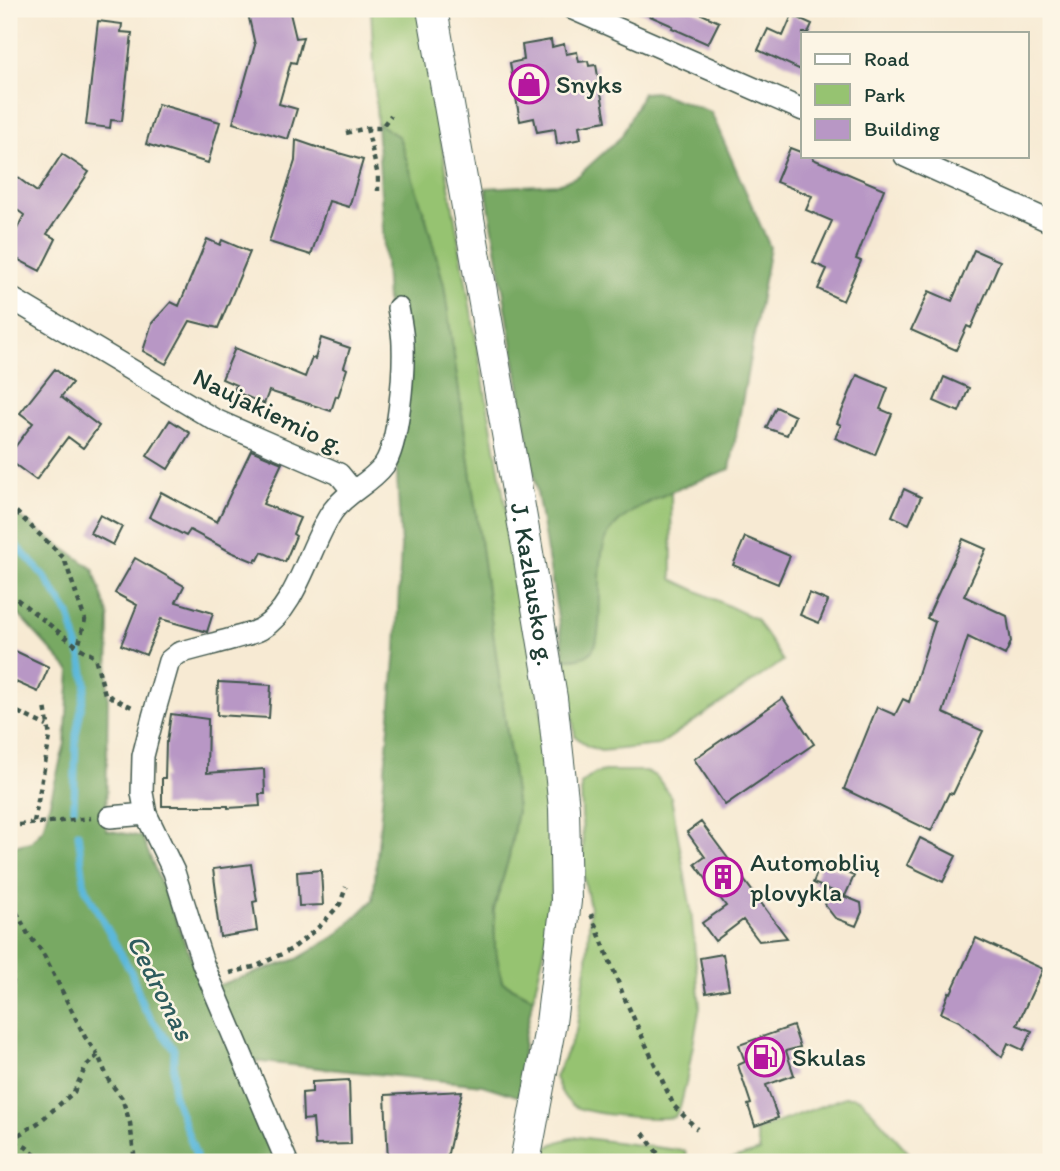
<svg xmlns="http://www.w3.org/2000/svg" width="1060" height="1171" font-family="Itim,sans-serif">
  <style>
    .green { fill: #96c371; stroke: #5a8052; stroke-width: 2 }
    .forest { fill: #78a963; stroke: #4c734c; stroke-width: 2 }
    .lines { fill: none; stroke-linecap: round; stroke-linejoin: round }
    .stream { stroke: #5cb8da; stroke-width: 7 }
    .building { fill: #b897c5 }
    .street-casing { stroke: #3f574c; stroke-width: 24 }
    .secondary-casing { stroke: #3f574c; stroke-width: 32 }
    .path { stroke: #3f574c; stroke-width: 4.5; stroke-dasharray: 5 5; stroke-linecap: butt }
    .street { stroke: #fff; stroke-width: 21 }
    .secondary { stroke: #fff; stroke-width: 30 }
    .labels { text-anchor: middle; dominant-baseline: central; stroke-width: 5; stroke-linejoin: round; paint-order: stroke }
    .poi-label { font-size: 26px; fill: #1f3d34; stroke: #fcf5e5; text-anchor: start }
    .street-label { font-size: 26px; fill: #1f3d34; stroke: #fcf5e5 }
    .water-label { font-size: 28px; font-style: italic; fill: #2e5c5e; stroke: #fcf5e5 }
  </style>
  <rect width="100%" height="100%" fill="#fcf5e5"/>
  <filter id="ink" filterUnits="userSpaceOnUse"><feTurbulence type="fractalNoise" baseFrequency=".0143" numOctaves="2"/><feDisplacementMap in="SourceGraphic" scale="14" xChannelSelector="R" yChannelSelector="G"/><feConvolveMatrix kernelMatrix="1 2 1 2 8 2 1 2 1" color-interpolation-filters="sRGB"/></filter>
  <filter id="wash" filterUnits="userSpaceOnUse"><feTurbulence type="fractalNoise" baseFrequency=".00686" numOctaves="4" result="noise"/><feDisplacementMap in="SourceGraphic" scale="28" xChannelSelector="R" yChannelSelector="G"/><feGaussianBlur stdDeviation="1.57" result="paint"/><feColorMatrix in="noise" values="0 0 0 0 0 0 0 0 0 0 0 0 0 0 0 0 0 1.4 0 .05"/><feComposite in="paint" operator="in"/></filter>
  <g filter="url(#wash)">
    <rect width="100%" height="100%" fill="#f7ead3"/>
    <!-- green -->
    <path class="green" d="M371,9H418L544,726L552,814L553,879L548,935L533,998L502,982L495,947L494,909L509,857L517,810L510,754L444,285L426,219L399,137L377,123Z
      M671,491L672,579L756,619L783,661L659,745L601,751L587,746L575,736L565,659H577L602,550L608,534L624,516Z
      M604,771H646L657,777L671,797L691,910L700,1007L686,1083L681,1104L675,1117C657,1120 586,1115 572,1105C563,1098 559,1088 555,1077L576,1031L587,962L590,908L584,878L581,784L594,774Z
      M845,1097H854L862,1100L917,1162H722L760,1151L755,1131Z
      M577,1137L685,1151L688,1162H537C542,1145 561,1140 577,1137Z"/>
    <!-- forest -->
    <path class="forest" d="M656,92L711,112L770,247L730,469C696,482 629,503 609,533C591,560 609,636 590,653C584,659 572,659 565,659L486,188L558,184L578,176L621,137L643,93Z
      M377,123L399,137L426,219L444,285L510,754L517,810L509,857L494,909L495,947L502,982L533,998L524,1041L520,1097L482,1085L242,1060L281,1162H9V847L31,842L43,829L65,743L70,671L9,604V510L93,569L109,617L106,830L142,837L204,990L297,959L337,935L373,900L396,650L401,547Z"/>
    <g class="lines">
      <!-- stream -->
      <path class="stream" d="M9,537L44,576L69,614L82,662L86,684L76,735L74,808
        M78,833L85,888L132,974L144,1009L174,1049L173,1093L196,1155V1162"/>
    </g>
    <g id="blocks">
      <!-- building -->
      <path class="building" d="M247,9H289L296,38L303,37L296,63L291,62L279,104L297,109L288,139L233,123L255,45Z
        M634,9H691L719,22L708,44L672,28L673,26Z
        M792,15L812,24L808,33H803V71L758,50L768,29L783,36Z
        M98,21L122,24L121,32L132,33L122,121L111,120L110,128L86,125Z
        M551,40L552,47L564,44L566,54L577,52L579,62L588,61L589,66L596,65L606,121L579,126L581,139L557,144L555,129L537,132L534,118L520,121L510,63L524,60L522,45Z
        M158,104L220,122L208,163L146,144Z
        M296,140L325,150V149L363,160L349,207L329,201L311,255L269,242L295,161Z
        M790,148L803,153V156H809L813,157V159L884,189L856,259L861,261L843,301L818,289L827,269L813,263L832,221L806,210L812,196L776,182Z
        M62,154L89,172L47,234L56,239L40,271L9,255V245L24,215L9,204V171L37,192Z
        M207,239L220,245L222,240L250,252L218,328L190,321L166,364L143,351L152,323L171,302L179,306Z
        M974,250L1000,261L971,328L967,326L956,350L911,330L929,291L952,301Z
        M321,338L350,348L344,367L347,369L338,397L336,396L331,411L269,391L264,404L234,391L236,385L222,379L235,348L305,377L312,358L315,359Z
        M55,369L72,383L61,397L99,426L83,448L68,437L36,480L9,460V455L33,423L20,413Z
        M857,375L888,388L880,409L892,414L875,455L835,438L841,425L837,423Z
        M944,377L969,388L959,412L934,401Z
        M776,407L795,416L787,435L766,428Z
        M170,420L190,433L168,469L147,456Z
        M251,450L282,463L263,504L300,518L293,534L296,536L285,562L262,552L258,560L256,559L255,562L231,552L190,530L186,536L149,517L161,492L217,522Z
        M904,489L921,497L909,524L892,516Z
        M100,515L122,527L113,545L90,533Z
        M745,537L790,556L778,584L733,565Z
        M963,539L986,549L964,596L1007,616L1011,642L1005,655L968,637L943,713L983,731L953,794L949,793L931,831L844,789L877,707L895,715L903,699L909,702L935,622L927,618Z
        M135,558L184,586L176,602L213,613L207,632L161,619L146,655L121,645L137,605L115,593Z
        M809,593L828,601L819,623L800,615Z
        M9,648L49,667L38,692L9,679Z
        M218,682L271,685L269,718L217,715Z
        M783,698L814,744L725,805L694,759Z
        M171,714L208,719L207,773L264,769L265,794H259L260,806L228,808V806H162V778H165L166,742H167Z
        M701,822L787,938L759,941L743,920L715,941L702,923L726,906L695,864L705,857L687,832Z
        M920,838L956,856L943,882L907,865Z
        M821,863L854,876L845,896L813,883Z
        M251,864L257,901L253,902L257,931L220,937L215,899H217L213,869Z
        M321,870L323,905L299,906L297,872Z
        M831,891L861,903L862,912L856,926L835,918L825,905Z
        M976,938L1043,969L1017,1025L1032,1031L1023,1050L1008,1043L1002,1057L959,1021L941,1013L949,992L951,993Z
        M723,954L729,989L706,993L700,958Z
        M793,1026L800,1047L786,1051L794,1075L766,1085L778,1118L755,1126L748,1105L751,1104L738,1065L745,1062L739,1045Z
        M349,1080L351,1144L315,1145L313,1119L303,1120L302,1093L312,1092V1082Z
        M462,1091L446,1162H388L385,1095Z"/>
    </g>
  </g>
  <g filter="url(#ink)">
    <use href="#blocks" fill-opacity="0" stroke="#3f574c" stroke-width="2"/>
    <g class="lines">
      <defs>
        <path id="street" d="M573,9L803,110
          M905,156L1051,222
          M9,297L215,420L339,474L353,491
          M146,814L142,793L143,756L153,717L169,661L179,653C196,648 213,644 231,639C240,636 252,634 261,629C297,608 309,546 332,512C346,492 370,484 384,465C399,444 404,372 403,345C403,333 400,320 398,308
          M110,817L146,814L174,872L203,964L287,1162"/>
        <g id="secondary">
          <path id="s1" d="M432,9L526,541L552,698L564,808L566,901L551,1023L525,1162"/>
        </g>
      </defs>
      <!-- street casing -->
      <use href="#street" class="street-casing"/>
      <!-- secondary casing -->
      <use href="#secondary" class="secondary-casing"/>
      <!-- path -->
      <path class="path" d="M367,128L378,176V191
        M346,133L367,128H381L391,115
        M9,505L64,558L85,620L78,647
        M9,593L78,647L95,657L105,694L134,708
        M9,708L47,726
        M34,822L50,737L45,706
        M9,826L91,818
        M9,906L17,913L29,936L42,951L85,1037L98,1055
        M591,914L624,997L674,1106L697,1129
        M9,941L13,981L9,996
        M230,973L257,966L292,949L321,925L340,904L346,887
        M9,1032L10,1034L9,1052
        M643,1133L664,1162
        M43,1162L26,1147L10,1140L38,1123L74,1092L86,1066L98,1055L109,1081L122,1098L130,1123L135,1162
        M724,1162L725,1161"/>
      <!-- street -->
      <use href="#street" class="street"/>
      <!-- secondary -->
      <use href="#secondary" class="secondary"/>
    </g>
  </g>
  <!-- icons -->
  <defs>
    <symbol id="shop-ring" viewBox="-11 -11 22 22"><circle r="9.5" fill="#fcf5e5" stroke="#b5179e" stroke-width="1.5"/><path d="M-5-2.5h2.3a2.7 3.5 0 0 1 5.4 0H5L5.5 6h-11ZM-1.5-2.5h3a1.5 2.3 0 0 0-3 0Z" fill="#b5179e"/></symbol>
    <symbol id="building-ring" viewBox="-11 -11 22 22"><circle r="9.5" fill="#fcf5e5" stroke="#b5179e" stroke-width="1.5"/><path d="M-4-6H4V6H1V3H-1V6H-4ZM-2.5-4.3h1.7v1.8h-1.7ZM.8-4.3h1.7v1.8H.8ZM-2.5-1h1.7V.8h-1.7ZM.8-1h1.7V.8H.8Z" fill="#b5179e"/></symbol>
    <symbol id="fuel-ring" viewBox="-11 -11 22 22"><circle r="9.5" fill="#fcf5e5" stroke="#b5179e" stroke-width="1.5"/><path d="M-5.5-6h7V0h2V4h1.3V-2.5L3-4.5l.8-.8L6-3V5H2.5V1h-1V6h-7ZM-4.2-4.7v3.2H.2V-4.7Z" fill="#b5179e"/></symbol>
  </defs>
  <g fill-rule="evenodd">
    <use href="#shop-ring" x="507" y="62" width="44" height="44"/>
    <use href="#building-ring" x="701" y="855" width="44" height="44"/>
    <use href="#fuel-ring" x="743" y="1035" width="44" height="44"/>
  </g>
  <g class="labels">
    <!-- poi labels -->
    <g class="poi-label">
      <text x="556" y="84">Snyks</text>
      <text x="750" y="862">Automoblių<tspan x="750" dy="30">plovykla</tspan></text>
      <text x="792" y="1057">Skulas</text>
    </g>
    <!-- street labels -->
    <g class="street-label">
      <text transform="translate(269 411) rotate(26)">Naujakiemio g.</text>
      <text stroke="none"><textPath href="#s1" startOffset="584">J. Kazlausko g.</textPath></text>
    </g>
    <!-- water labels -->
    <g class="water-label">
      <text transform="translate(161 987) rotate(63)">Cedronas</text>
    </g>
  </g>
  <!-- margin -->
  <rect width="1060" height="1171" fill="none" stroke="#fcf5e5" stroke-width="35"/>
  <!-- legend -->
  <rect x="801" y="32" width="228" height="126" fill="#fcf5e5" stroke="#a4ab9e" stroke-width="2"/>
  <rect x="815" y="54" width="35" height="10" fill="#ffffff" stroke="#a4ab9e" stroke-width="2"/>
  <text x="864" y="66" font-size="21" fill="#1f3d34">Road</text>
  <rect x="815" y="84" width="35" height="21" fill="#96c371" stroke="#a4ab9e" stroke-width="2"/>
  <text x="864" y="102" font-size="21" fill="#1f3d34">Park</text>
  <rect x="815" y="119" width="35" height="21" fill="#b897c5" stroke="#a4ab9e" stroke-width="2"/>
  <text x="864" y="136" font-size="21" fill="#1f3d34">Building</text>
</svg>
